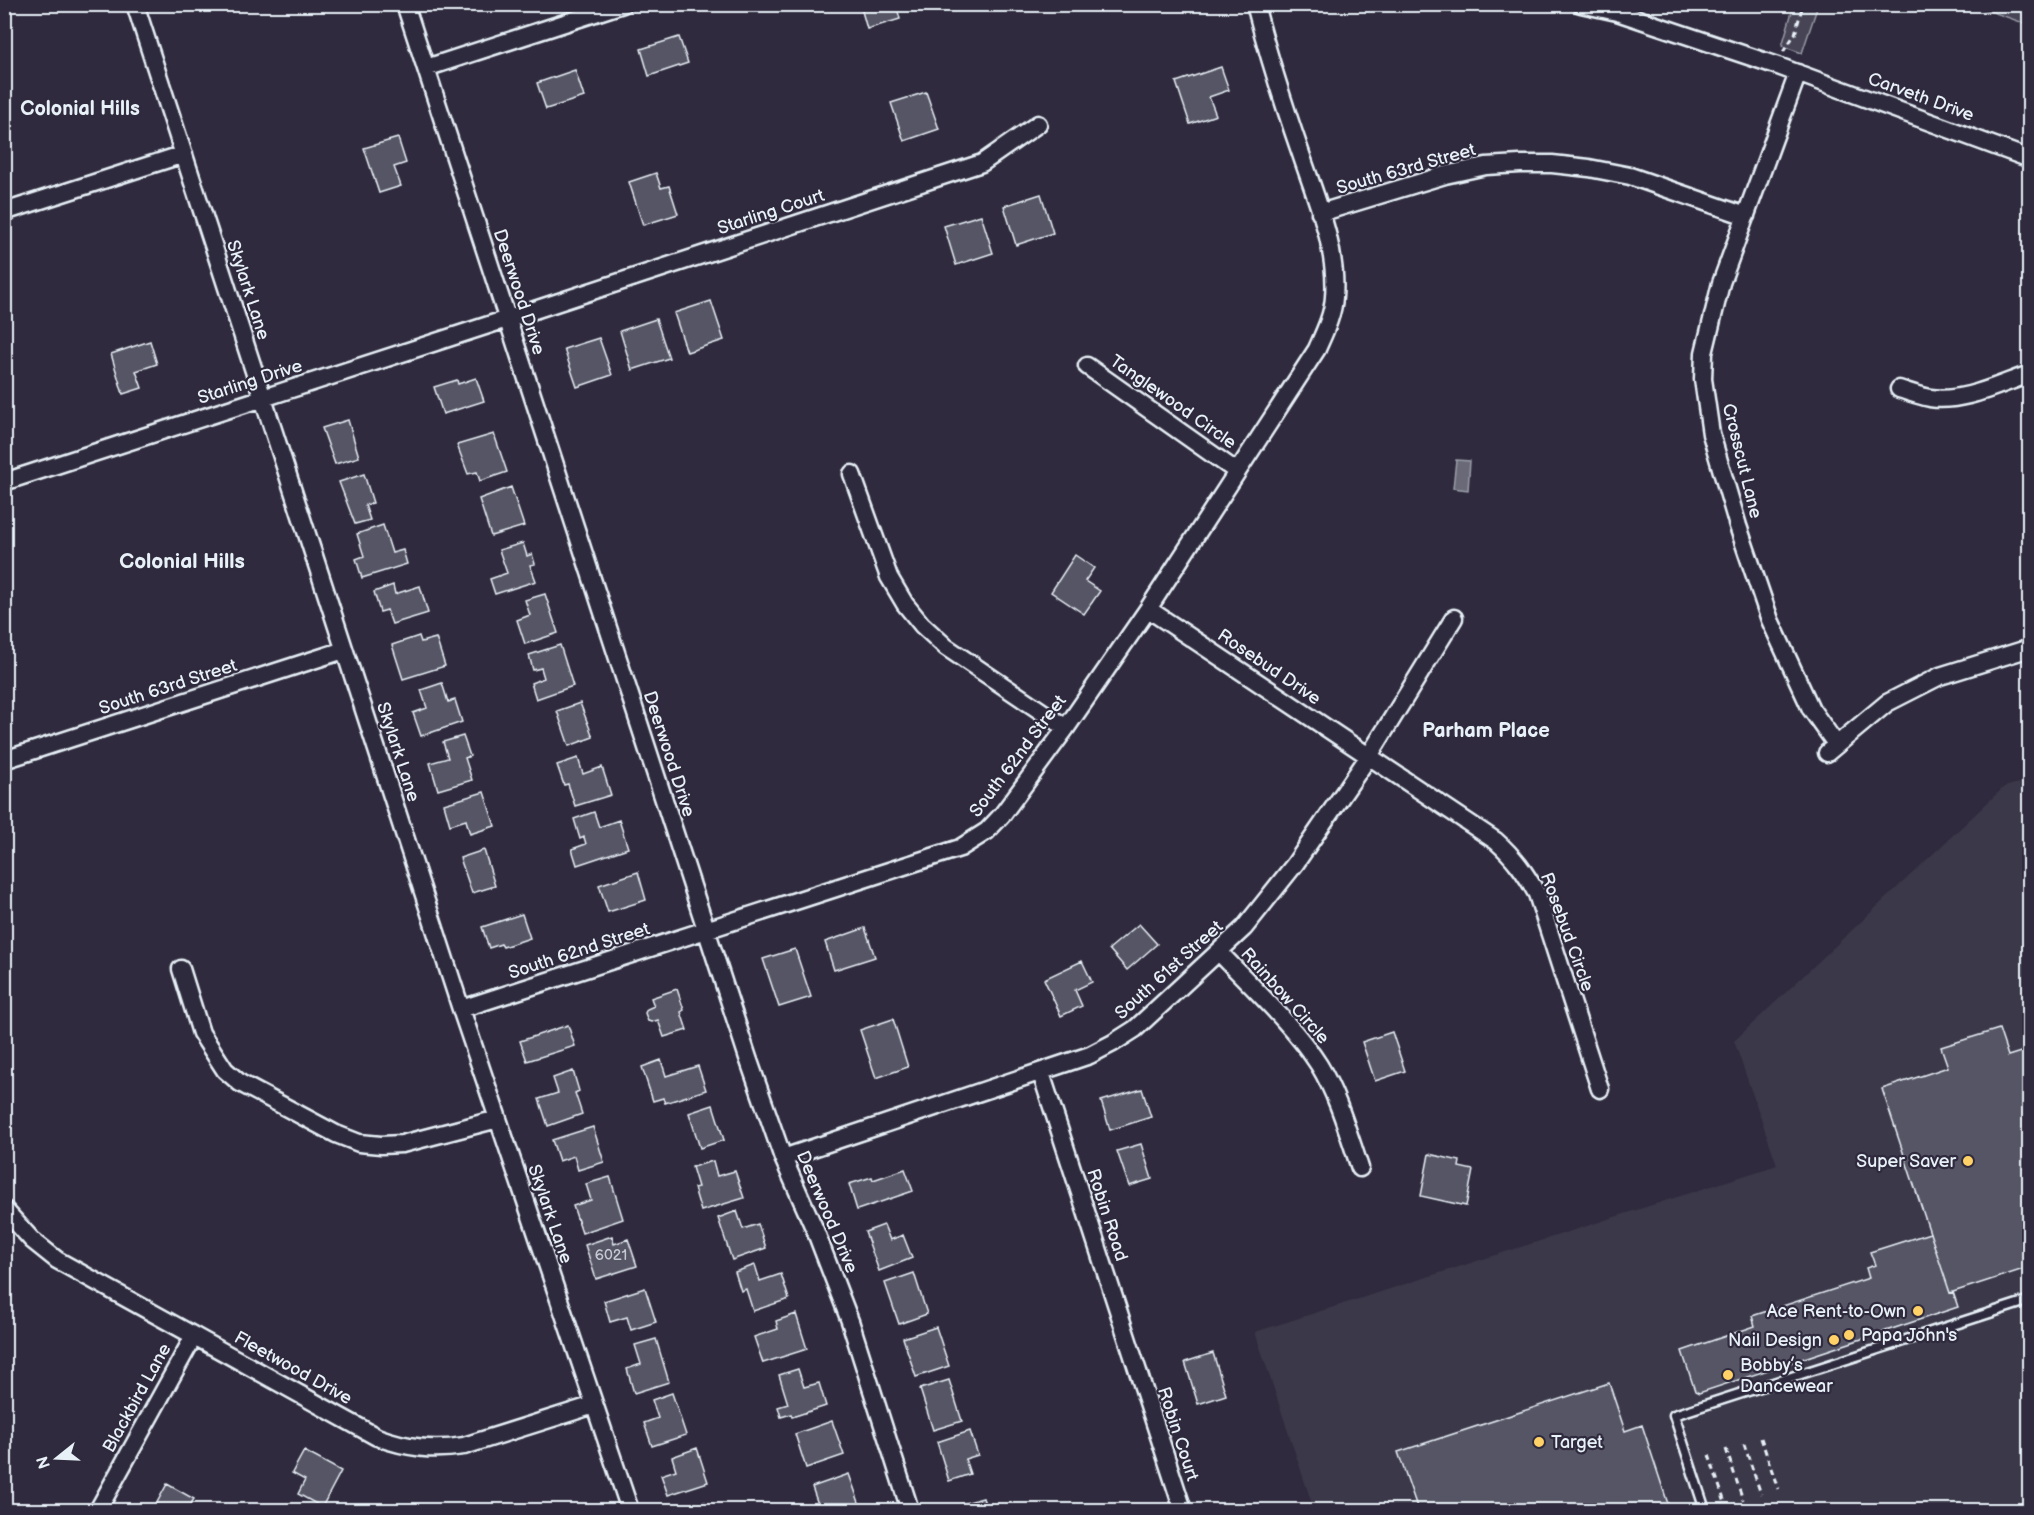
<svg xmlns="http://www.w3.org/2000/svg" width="2034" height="1515" font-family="'Balsamiq Sans',sans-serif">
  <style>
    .built { fill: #3b3749 }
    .green { fill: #464455; stroke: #979aa6; stroke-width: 1.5 }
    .water { fill: #696978; stroke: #9c9fab; stroke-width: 1.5 }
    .building { fill: #575565; stroke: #e8f1f8; stroke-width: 1.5 }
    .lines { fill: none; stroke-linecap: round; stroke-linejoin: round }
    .service-casing { stroke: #e8f1f8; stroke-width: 13 }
    .minor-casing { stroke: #e8f1f8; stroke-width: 21 }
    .path { stroke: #e8f1f8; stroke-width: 3; stroke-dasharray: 6 4.5; stroke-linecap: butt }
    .service { stroke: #2f2a3d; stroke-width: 8 }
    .minor { stroke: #2f2a3d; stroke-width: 16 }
    .poi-dot { fill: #ffd166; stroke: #2f2a3d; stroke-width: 2 }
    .labels { text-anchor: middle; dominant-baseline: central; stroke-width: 4.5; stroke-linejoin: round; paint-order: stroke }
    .number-label { font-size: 15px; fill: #c4cad3 }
    .street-label { font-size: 18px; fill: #e8f1f8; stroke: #2f2a3d }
    .poi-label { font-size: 18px; fill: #e8f1f8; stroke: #2f2a3d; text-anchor: end }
    .neighbourhood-label { font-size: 20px; font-weight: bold; fill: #e8f1f8; stroke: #2f2a3d }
    .quarter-label { font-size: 21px; font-weight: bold; fill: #e8f1f8; stroke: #2f2a3d }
  </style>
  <rect width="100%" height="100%" fill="#2f2a3d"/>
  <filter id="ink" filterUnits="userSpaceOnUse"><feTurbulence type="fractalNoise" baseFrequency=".0167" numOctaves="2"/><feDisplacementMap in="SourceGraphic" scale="12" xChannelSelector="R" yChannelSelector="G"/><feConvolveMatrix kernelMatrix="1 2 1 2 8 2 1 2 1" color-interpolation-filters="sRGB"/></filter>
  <g filter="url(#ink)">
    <!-- built -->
    <path class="built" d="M2029,780V1510H1314L1255,1332L1777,1165L1734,1041L2004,787Z"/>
    <!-- green -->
    <path class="green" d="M1794,5H1818L1802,53L1782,46Z
      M1973,5H2029V25Z"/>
    <!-- water -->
    <path class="water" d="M1456,460L1470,461L1468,490L1453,488Z"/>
    <!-- building -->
    <path class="building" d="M860,4H896L900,19L867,29Z
      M679,37L688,63L649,76L641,49Z
      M1221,67L1229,90L1209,97L1216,115L1190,124L1176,82Z
      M575,70L584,97L546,109L537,83Z
      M926,92L939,129L904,141L891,103Z
      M398,138L406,163L394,167L401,186L379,193L364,148Z
      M656,173L661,188L669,186L678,214L643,225L629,182Z
      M1041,194L1053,233L1016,245L1004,206Z
      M981,215L993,253L956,265L944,226Z
      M711,301L724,340L687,352L674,313Z
      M656,319L669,358L632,370L620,331Z
      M599,338L612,375L577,387L564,349Z
      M150,341L157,364L136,371L142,388L123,394L111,354Z
      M476,378L484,401L443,414L434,387L457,380L458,384Z
      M348,420L359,457L335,464L322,428Z
      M494,434L507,472L480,481L477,472L468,474L457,445Z
      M364,474L373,503L365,505L370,520L355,524L339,482Z
      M511,487L524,526L491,536L479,499Z
      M383,525L392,553L403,550L407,564L362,578L356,559L364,556L357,534Z
      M523,543L527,556L532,554L535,564L530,565L536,581L495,594L490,579L507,573L499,550Z
      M1075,555L1094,568L1085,581L1100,591L1084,614L1051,592Z
      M393,585L395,594L420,586L428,613L392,624L387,610L380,612L374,592Z
      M545,594L558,633L525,644L517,620L530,615L525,600Z
      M419,636L421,642L436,638L445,666L403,679L392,645Z
      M560,645L573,686L536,699L531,683L544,678L541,668L533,670L529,655Z
      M442,683L448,702L455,700L462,722L421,736L413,713L427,708L421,690Z
      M580,703L593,737L569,746L557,711Z
      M463,736L470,756L465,758L472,780L438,790L430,763L448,758L443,742Z
      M578,758L583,774L602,767L611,795L575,806L568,784L564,785L557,765Z
      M484,792L495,826L470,834L466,820L450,825L444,804Z
      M594,812L599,827L619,820L628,848L577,865L572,849L586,844L584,837L580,839L574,819Z
      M484,850L495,886L472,893L460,858Z
      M638,872L646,900L608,912L599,885Z
      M522,914L530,938L503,947L501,944L489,948L482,927Z
      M1139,924L1157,944L1127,970L1109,949Z
      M865,928L875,957L834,970L825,942Z
      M795,949L811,997L779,1007L763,959Z
      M1082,961L1092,982L1075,990L1082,1006L1061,1016L1044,979Z
      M677,989L684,1010L681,1012L687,1030L664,1037L658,1020L652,1022L648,1021L645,1013L647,1009L654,1006L651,998Z
      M893,1019L908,1067L876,1078L860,1030Z
      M568,1025L575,1046L527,1061L520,1041Z
      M1999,1029L2008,1056L2030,1049V1267L1950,1293L1882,1089L1948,1067L1941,1047Z
      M1392,1032L1405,1071L1375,1081L1362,1042Z
      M661,1060L666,1076L698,1066L706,1090L665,1103L663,1098L653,1101L642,1067Z
      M573,1071L579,1091L575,1093L582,1114L548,1126L539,1099L558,1093L553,1078Z
      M1142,1089L1151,1117L1110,1130L1101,1101Z
      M713,1105L724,1140L700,1148L689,1113Z
      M593,1127L604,1162L578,1170L574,1156L559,1161L552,1140Z
      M1141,1144L1152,1179L1129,1186L1117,1151Z
      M1429,1154L1460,1161L1459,1167L1473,1170L1466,1206L1421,1196Z
      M713,1161L717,1176L735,1171L744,1198L701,1211L694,1188L698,1187L692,1167Z
      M905,1169L913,1191L857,1210L849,1184L872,1177L873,1180Z
      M610,1177L623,1219L582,1233L573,1206L591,1200L586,1184Z
      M737,1211L743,1229L758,1224L766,1248L732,1260L718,1218Z
      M884,1225L890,1240L903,1235L912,1258L879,1271L865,1232Z
      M1930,1233L1950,1293L1953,1292L1958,1307L1699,1393L1695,1391L1682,1351L1755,1326L1752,1316L1869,1278L1866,1268L1875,1265L1870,1252Z
      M612,1236L614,1244L628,1239L637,1266L596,1279L585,1245Z
      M755,1265L760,1281L781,1274L789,1299L753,1311L746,1289L741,1291L735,1272Z
      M914,1273L927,1314L899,1324L885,1283Z
      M645,1288L656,1322L631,1330L627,1317L610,1322L604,1301Z
      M796,1314L807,1349L763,1363L754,1337L778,1329L776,1321Z
      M936,1327L949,1366L916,1377L903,1338Z
      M656,1339L669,1382L634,1393L627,1369L641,1364L635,1345Z
      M1213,1353L1226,1395L1198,1404L1185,1362Z
      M798,1369L804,1387L819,1383L826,1406L792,1417L791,1414L781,1417L778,1407L788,1404L779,1375Z
      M949,1380L962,1421L933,1430L920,1389Z
      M1609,1383L1625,1431L1642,1425L1670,1510H1418L1398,1452Z
      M672,1393L686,1435L652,1446L644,1423L658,1418L652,1400Z
      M832,1421L844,1455L806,1468L795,1434Z
      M970,1431L978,1455L965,1459L970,1474L949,1481L937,1442Z
      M697,1448L708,1482L668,1495L661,1475L676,1470L672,1457Z
      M304,1451L341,1471L322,1507L298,1494L305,1480L292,1473Z
      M849,1474L861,1508L854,1510H820L812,1487Z
      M167,1484L194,1499L187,1510H153Z
      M983,1498L987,1510H960L958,1505Z
      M705,1502L708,1510H685L684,1509Z"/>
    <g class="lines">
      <defs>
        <path id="service" d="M1705,1510L1674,1415L2030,1300"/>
        <path id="minor" d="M135,4L461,1009L630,1510
          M405,4L748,1058L783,1158L815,1230L850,1321L910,1510
          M1581,4L1617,12L1778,66L2030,159
          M426,68L623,4
          M1798,73L1721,283L1704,353L1703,379L1711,434L1738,526L1770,620L1811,709L1836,744
          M4,212L184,154
          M1320,213L1445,175L1486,166L1520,164H1552L1589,168L1630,176L1746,216
          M1087,366L1236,471
          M1899,389C1909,392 1920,396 1930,398C1963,403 2000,384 2030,374
          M852,474L889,577L905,604L922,625L946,647L1066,728
          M4,482L507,319L982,163L1038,124
          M1148,609L1496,841C1514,857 1525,872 1537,894L1600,1089
          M1827,753L1887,703L1940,676L2030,648
          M4,760L344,650
          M1219,952C1251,986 1295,1027 1319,1065C1338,1096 1348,1133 1360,1168
          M181,969L201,1033L225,1070L240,1083L336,1134L359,1143L381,1145L402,1144L498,1119
          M461,1009L960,848L987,831L1002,815L1066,728L1148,609L1317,349C1324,333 1333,315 1334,297C1338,249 1316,199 1301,154C1284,105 1268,55 1255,4
          M1041,1073L1183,1510
          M783,1158L1090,1055L1113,1043L1135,1029L1244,928L1295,864L1369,756L1454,618
          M4,1209L32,1240L57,1260L377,1437C407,1448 433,1451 464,1446L594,1405
          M98,1510L194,1336"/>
      </defs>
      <!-- service casing -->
      <use href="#service" class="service-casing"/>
      <!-- minor casing -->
      <use href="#minor" class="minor-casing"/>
      <!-- path -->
      <path class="path" d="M1783,52L1795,34L1803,4
        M1761,1438L1778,1489
        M1744,1444L1761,1494
        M1726,1449L1743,1500
        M1709,1455L1726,1506
        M1733,1504L1735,1510"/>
      <!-- service -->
      <use href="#service" class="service"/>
      <!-- minor -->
      <use href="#minor" class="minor"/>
    </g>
  </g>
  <!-- markers -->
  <g class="poi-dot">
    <circle cx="1968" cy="1161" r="6"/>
    <circle cx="1918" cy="1311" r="6"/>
    <circle cx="1849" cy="1335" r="6"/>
    <circle cx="1834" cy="1340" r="6"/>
    <circle cx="1728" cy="1375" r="6"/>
    <circle cx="1539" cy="1442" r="6"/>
  </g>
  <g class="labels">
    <!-- number labels -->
    <g class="number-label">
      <text x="611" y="1255">6021</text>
    </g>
    <!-- street labels -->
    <g class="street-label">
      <text transform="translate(1921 97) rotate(20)">Carveth Drive</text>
      <text transform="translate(1406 169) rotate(-16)">South 63rd Street</text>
      <text transform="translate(771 212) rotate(-18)">Starling Court</text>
      <text transform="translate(248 290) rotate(72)">Skylark Lane</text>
      <text transform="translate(519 292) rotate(72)">Deerwood Drive</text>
      <text transform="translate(250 382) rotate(-18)">Starling Drive</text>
      <text transform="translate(1173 402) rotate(35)">Tanglewood Circle</text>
      <text transform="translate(1742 461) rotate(76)">Crosscut Lane</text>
      <text transform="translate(1269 667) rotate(34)">Rosebud Drive</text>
      <text transform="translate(168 687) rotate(-18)">South 63rd Street</text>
      <text transform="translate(398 752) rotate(72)">Skylark Lane</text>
      <text transform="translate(669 754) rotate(72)">Deerwood Drive</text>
      <text transform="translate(1018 756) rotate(-53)">South 62nd Street</text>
      <text transform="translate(1567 932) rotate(70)">Rosebud Circle</text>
      <text transform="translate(579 951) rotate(-18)">South 62nd Street</text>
      <text transform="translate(1169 970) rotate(-42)">South 61st Street</text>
      <text transform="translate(1285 996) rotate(48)">Rainbow Circle</text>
      <text transform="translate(827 1212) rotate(67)">Deerwood Drive</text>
      <text transform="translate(550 1214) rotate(71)">Skylark Lane</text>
      <text transform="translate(1107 1215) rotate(72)">Robin Road</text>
      <text transform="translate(293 1368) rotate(29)">Fleetwood Drive</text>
      <text transform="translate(137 1398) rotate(-61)">Blackbird Lane</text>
      <text transform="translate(1178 1434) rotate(72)">Robin Court</text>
    </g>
    <!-- poi labels -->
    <g class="poi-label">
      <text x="1956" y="1161">Super Saver</text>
      <text x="1906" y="1311">Ace Rent-to-Own</text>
      <text x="1861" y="1335" text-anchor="start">Papa John's</text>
      <text x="1822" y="1340">Nail Design</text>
      <text x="1740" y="1365" text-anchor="start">Bobby’s<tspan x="1740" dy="21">Dancewear</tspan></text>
      <text x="1551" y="1442" text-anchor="start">Target</text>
    </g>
    <!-- neighbourhood labels -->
    <g class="neighbourhood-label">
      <text x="80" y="109">Colonial Hills</text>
      <text x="1486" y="731">Parham Place</text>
    </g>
    <!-- quarter labels -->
    <g class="quarter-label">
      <text x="182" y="561">Colonial Hills</text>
    </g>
  </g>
  <!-- margin -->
  <rect width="2034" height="1515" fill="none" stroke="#2f2a3d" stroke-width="24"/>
  <rect x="12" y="12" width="2010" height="1491" fill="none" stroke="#e8f1f8" stroke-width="2" filter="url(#ink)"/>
  <!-- north arrow -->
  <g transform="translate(57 1458) rotate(252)" stroke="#2f2a3d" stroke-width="4.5" paint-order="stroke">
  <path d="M0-4.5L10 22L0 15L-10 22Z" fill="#e8f1f8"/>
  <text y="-9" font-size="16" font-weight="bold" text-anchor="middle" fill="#e8f1f8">N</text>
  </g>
</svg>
